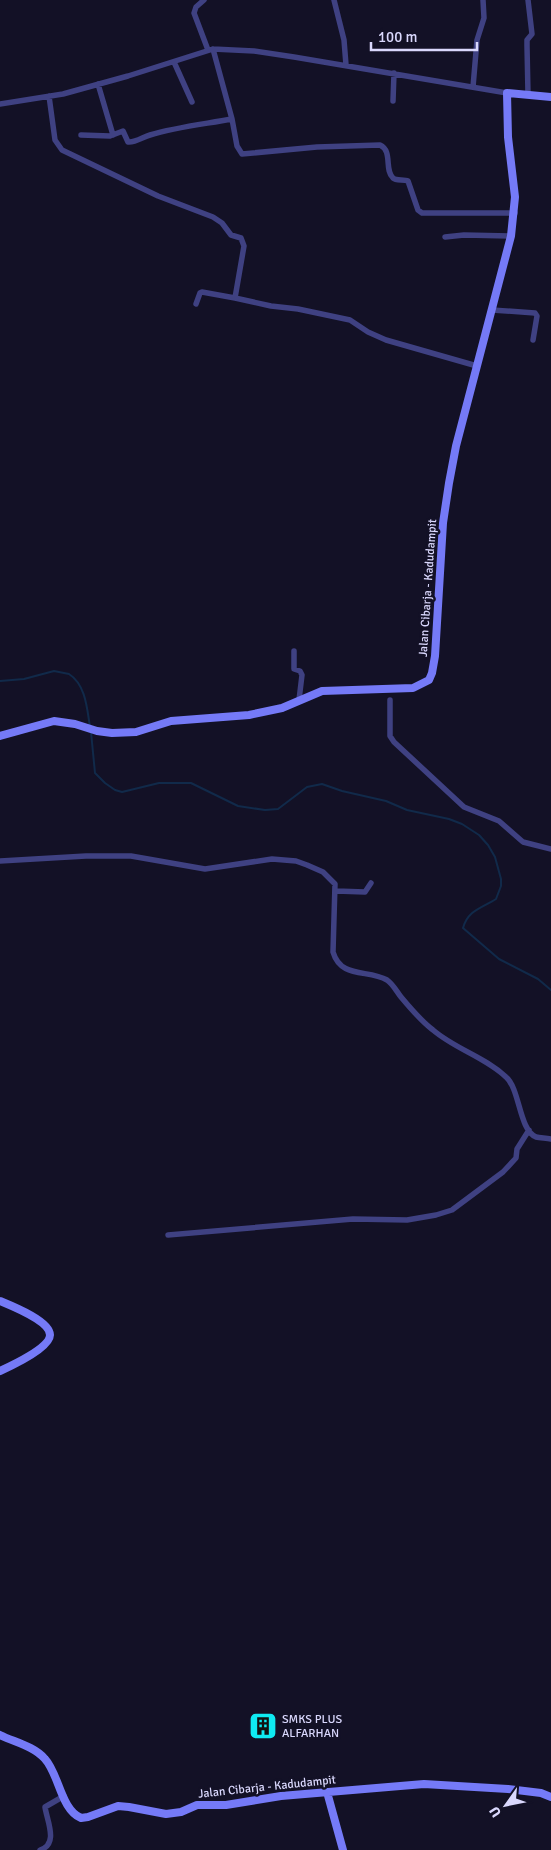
<svg xmlns="http://www.w3.org/2000/svg" width="551" height="1850" font-family="Signika,sans-serif">
  <style>
    .lines { fill: none; stroke-linecap: round; stroke-linejoin: round }
    .stream { stroke: #112a4a; stroke-width: 2 }
    .street { stroke: #3f4182; stroke-width: 5.5 }
    .secondary { stroke: #757af7; stroke-width: 8 }
    .labels { text-anchor: middle; dominant-baseline: central; stroke-width: 5; stroke-linejoin: round; paint-order: stroke }
    .street-label { font-size: 12px; fill: #dad8fd; stroke: #131126 }
    .poi-label { font-size: 12px; fill: #dad8fd; stroke: #131126; text-anchor: start }
  </style>
  <rect width="100%" height="100%" fill="#131126"/>
  <g class="lines">
    <!-- stream -->
    <path class="stream" d="M0,681L24,679L54,671L69,674C86,685 87,709 90,727
      M91,732L95,773L105,783L115,790L122,792L159,783H191L238,806L265,810L278,809L307,787L322,784L342,791L386,801L407,810L449,819L462,824L479,835L488,845L495,857L501,879V886L496,899C482,908 468,910 463,928L499,959L538,979L551,990"/>
    <!-- street -->
    <path class="street" d="M204,0L196,7L194,13L208,50
      M334,0L344,40L346,65
      M528,0L532,34L527,40V46L528,94
      M213,49L232,119L237,146L242,154L317,147L380,145C393,151 384,170 393,178C396,181 404,179 408,181L418,210L422,213H515
      M174,62L192,102
      M98,84L113,135
      M473,87L477,40L484,18L483,0
      M49,96L55,140L62,150L158,196L213,217L222,223L231,235L241,238L244,246L235,298L271,306L298,309L350,320L368,332L386,340L477,366
      M393,101L394,73
      M0,104L63,94L128,76L213,49L254,51L294,57L507,93
      M81,135L110,136L123,131L128,142C135,143 143,137 150,135C176,127 205,124 232,119
      M445,237L464,235L511,236
      M196,304L200,293L202,292L235,298
      M492,310L535,313L537,316L533,340
      M294,651V669L300,671L302,675L299,700
      M390,700V736L394,742L464,807L499,821L523,842L551,849
      M0,861L86,856H131L205,869L272,859L296,861L307,865L323,872L335,884L333,952C341,979 368,969 387,980C393,984 397,992 401,997C411,1009 421,1021 433,1030C455,1049 485,1057 506,1077C520,1089 519,1130 536,1137C540,1138 546,1138 551,1139
      M336,891L365,892L371,883
      M168,1235L353,1219L407,1220L436,1215L452,1210L503,1172L516,1158L517,1149L529,1130
      M40,1850C59,1844 47,1821 45,1807L64,1796"/>
    <!-- secondary -->
    <path class="secondary" d="M0,736L54,721L75,724L97,731L112,733L136,732L171,721L249,715L282,708L322,691L413,688L429,680L432,673L435,656L443,523L449,483L456,446L511,236L515,197L508,137L507,93L551,97
      M0,1301C12,1306 50,1321 50,1335C50,1348 11,1366 0,1371
      M0,1735C14,1742 34,1746 45,1759C59,1774 61,1810 81,1818L88,1817L118,1806L129,1807L166,1814L181,1812L197,1805H226L281,1796L424,1784L508,1789L541,1793L551,1797
      M327,1792L343,1850"/>
  </g>
  <!-- icons -->
  <defs>
    <symbol id="building-square" viewBox="-11 -11 22 22"><rect x="-9" y="-9" width="18" height="18" rx="4" fill="#0feaf2" stroke="#131126"/><path d="M-4-6H4V6H1V3H-1V6H-4ZM-2.5-4.3h1.7v1.8h-1.7ZM.8-4.3h1.7v1.8H.8ZM-2.5-1h1.7V.8h-1.7ZM.8-1h1.7V.8H.8Z" fill="#111"/></symbol>
  </defs>
  <g fill-rule="evenodd">
    <use href="#building-square" x="247" y="1710" width="32" height="32"/>
  </g>
  <g class="labels">
    <!-- street labels -->
    <g class="street-label">
      <text transform="translate(428 588) rotate(-86)">Jalan Cibarja - Kadudampit</text>
      <text transform="translate(267 1787) rotate(-6)">Jalan Cibarja - Kadudampit</text>
    </g>
    <!-- poi labels -->
    <g class="poi-label">
      <text x="282" y="1719">SMKS PLUS<tspan x="282" dy="14">ALFARHAN</tspan></text>
    </g>
  </g>
  <!-- north arrow -->
  <g transform="translate(506 1805) rotate(237)" stroke="#131126" stroke-width="4" paint-order="stroke">
  <path d="M0-4L9 19L0 12L-9 19Z" fill="#dad8fd"/>
  <text y="-8" font-size="14" font-weight="bold" text-anchor="middle" fill="#dad8fd">U</text>
  </g>
  <!-- scale -->
  <path d="M371 42v8h106v-8" fill="none" stroke="#dad8fd" stroke-width="2.5"/>
  <text x="378" y="42" font-size="15" fill="#dad8fd" stroke="#131126" stroke-width="4" paint-order="stroke">100 m</text>
</svg>
